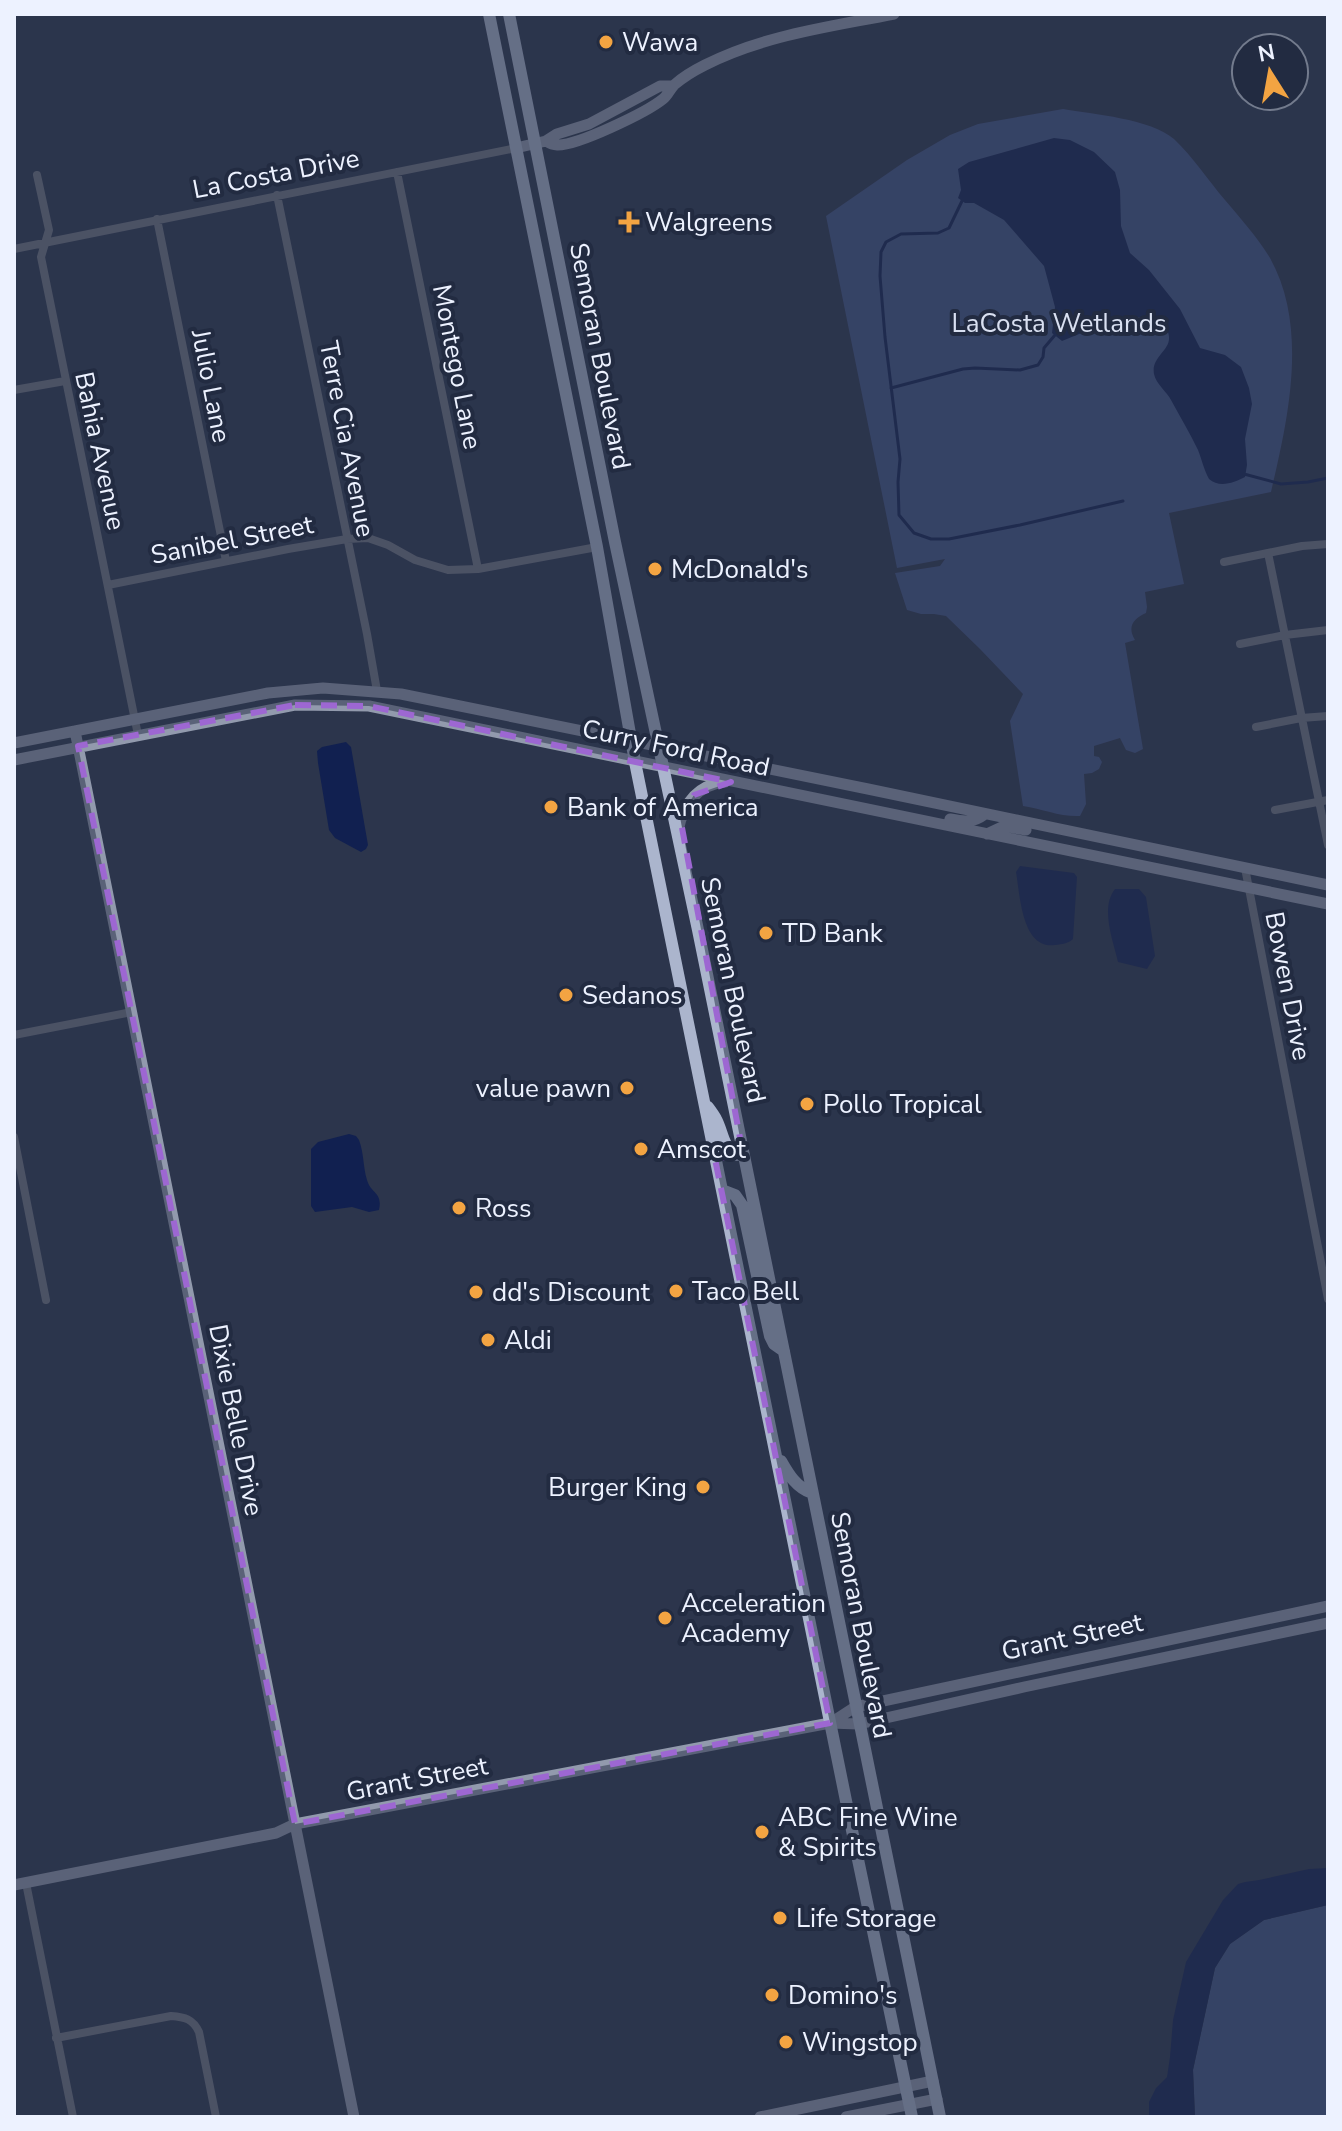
<svg xmlns="http://www.w3.org/2000/svg" width="1342" height="2131" font-family="'Nunito Sans',sans-serif">
  <style>
    .green { fill: #425483 }
    .water { fill: #112050 }
    .lines { fill: none; stroke-linecap: round; stroke-linejoin: round }
    .stream { stroke: #112050; stroke-width: 3 }
    .street { stroke: #717682; stroke-width: 8 }
    .secondary { stroke: #929aad; stroke-width: 11 }
    .primary { stroke: #abb5cd; stroke-width: 12 }
    .marked { fill: none; stroke: #9d67d2; stroke-width: 6; stroke-dasharray: 16 10; stroke-linejoin: round }
    .poi-dot { fill: #f3a442; stroke: #222b41; stroke-width: 3 }
    .labels { text-anchor: middle; dominant-baseline: central; stroke-width: 8; stroke-linejoin: round; paint-order: stroke }
    .poi-label { font-size: 26px; fill: #edf2ff; stroke: #222b41; text-anchor: start }
    .street-label { font-size: 26px; fill: #edf2ff; stroke: #222b41 }
    .park-label { font-size: 26px; fill: #d9e0f1; stroke: #222b41 }
  </style>
  <rect width="100%" height="100%" fill="#2c354c"/>
  <!-- green -->
  <path class="green" d="M1063,109C1093,114 1151,119 1174,139C1193,157 1208,180 1225,200C1240,218 1258,238 1270,258C1309,328 1288,419 1271,492L1169,513L1184,584L1145,592L1147,607L1146,613C1133,619 1127,627 1135,640L1125,643L1143,749L1135,753L1126,750L1120,738L1094,746V756L1099,757L1102,762L1099,769L1092,773L1084,774L1086,804L1080,816C1060,817 1043,809 1023,806L1010,721L1023,694L980,649L946,616L934,614H921L907,610L895,573L940,566L945,559L897,568L826,216L907,160L950,135L978,124Z
    M1328,1905V2117H1195L1193,2070L1215,1968L1230,1944L1264,1920Z"/>
  <!-- water -->
  <path class="water" d="M1054,138L1070,140L1094,152L1115,172L1120,190L1121,226L1130,253L1149,270L1180,309L1200,348L1225,355L1241,367L1249,388L1252,404L1245,439L1247,465L1245,477C1234,483 1219,488 1209,479C1204,470 1202,460 1198,450C1190,433 1180,417 1171,400C1167,392 1156,384 1154,374C1150,351 1185,349 1160,319L1137,317L1118,318L1062,341L1052,333L1055,307L1044,266L1004,220L974,203H965L958,198L961,190L958,169L969,162Z
    M346,742L351,747L368,845L366,849L361,852L335,838L329,830L318,763L317,751L322,747Z
    M1020,866L1074,873L1077,877L1073,939C1067,944 1063,944 1055,945C1022,950 1020,895 1016,872Z
    M1115,889H1139L1146,897L1155,956L1147,969L1118,962C1113,940 1100,908 1115,889Z
    M349,1134L356,1136L359,1140C364,1153 363,1167 367,1180C371,1194 383,1192 379,1210L369,1212L352,1207L315,1212L311,1206V1149L318,1142Z
    M1328,1868V1905L1264,1920L1230,1944L1215,1968L1193,2070L1195,2117H1149V2102L1156,2088L1167,2077L1170,2057L1173,2020L1186,1962L1223,1900L1238,1884L1245,1882L1259,1880L1309,1869Z"/>
  <g class="lines">
    <!-- stream -->
    <path class="stream" d="M962,201L949,228L938,233L901,234L886,242L881,252L880,276L885,337L900,459L898,482L899,515L914,533L931,539H949L1020,525L1123,501
      M891,388L963,369L975,368L1020,370L1038,365L1043,357L1044,348L1055,335
      M1244,474L1281,484L1308,482L1328,478"/>
    <!-- street -->
    <path class="street" d="M397,172L478,569
      M37,175L49,230L41,257L138,735
      M277,195L367,634L377,691
      M157,219L226,561
      M14,249L516,148
      M14,390L65,381
      M1268,553L1328,845
      M1224,562L1302,546L1328,544
      M108,585L288,549L347,539L368,538L388,545L415,560L448,570L478,569L597,547
      M1240,644L1285,635L1328,630
      M1256,727L1301,718L1328,716
      M1275,810L1328,800
      M1245,868L1328,1299
      M14,1035L132,1012
      M14,1137L46,1300
      M26,1883L73,2117
      M56,2038L171,2016C185,2017 193,2019 199,2032L216,2117"/>
    <!-- secondary -->
    <path class="secondary" d="M546,141C549,143 553,145 557,145C577,146 647,112 663,99C668,95 670,89 674,85C683,77 695,70 705,65C764,35 830,27 894,14
      M516,148L546,141L557,134L589,124L660,86H672
      M75,731L354,2117
      M14,743L268,693L323,688L401,694L868,789L1328,885
      M14,760L295,705L369,706L1328,904
      M950,819C965,822 973,823 985,814
      M678,831C683,804 697,785 725,782
      M987,834L1004,826L1026,830
      M832,1722L855,1707L1328,1606
      M14,1885L276,1833L295,1824L830,1723L859,1724L1024,1687L1328,1623
      M760,2117L933,2081
      M846,2117L937,2099"/>
    <!-- primary -->
    <path class="primary" d="M489,14L597,547L635,762L856,1850L912,2117
      M509,14L615,542L698,930L940,2117
      M708,1107C711,1111 714,1115 716,1119C723,1132 722,1146 736,1155L743,1154
      M722,1190L735,1195L742,1205L770,1336L774,1344L784,1351
      M781,1461C789,1475 796,1487 812,1493"/>
  </g>
  <!-- marked area -->
  <path d="M0 0H1342V2131H0ZM295,705L369,706L731,782L694,795L680,817L743,1154L715,1159L830,1723L295,1824L78,746Z" fill="#2c354c" fill-opacity=".55" fill-rule="evenodd"/>
  <path class="marked" d="M295,705L369,706L731,782L694,795L680,817L743,1154L715,1159L830,1723L295,1824L78,746Z"/>
  <!-- markers -->
  <g class="poi-dot">
    <circle cx="606" cy="42" r="8"/>
    <path d="M625 210h8v8h8v8h-8v8h-8v-8h-8v-8h8z"/>
    <circle cx="655" cy="569" r="8"/>
    <circle cx="551" cy="807" r="8"/>
    <circle cx="766" cy="933" r="8"/>
    <circle cx="566" cy="995" r="8"/>
    <circle cx="627" cy="1088" r="8"/>
    <circle cx="807" cy="1104" r="8"/>
    <circle cx="641" cy="1149" r="8"/>
    <circle cx="459" cy="1208" r="8"/>
    <circle cx="676" cy="1291" r="8"/>
    <circle cx="476" cy="1292" r="8"/>
    <circle cx="488" cy="1340" r="8"/>
    <circle cx="703" cy="1487" r="8"/>
    <circle cx="665" cy="1618" r="8"/>
    <circle cx="762" cy="1832" r="8"/>
    <circle cx="780" cy="1918" r="8"/>
    <circle cx="772" cy="1995" r="8"/>
    <circle cx="786" cy="2042" r="8"/>
  </g>
  <g class="labels">
    <!-- poi labels -->
    <g class="poi-label">
      <text x="622" y="42">Wawa</text>
      <text x="645" y="222">Walgreens</text>
      <text x="671" y="569">McDonald's</text>
      <text x="567" y="807">Bank of America</text>
      <text x="782" y="933">TD Bank</text>
      <text x="582" y="995">Sedanos</text>
      <text x="611" y="1088" text-anchor="end">value pawn</text>
      <text x="823" y="1104">Pollo Tropical</text>
      <text x="657" y="1149">Amscot</text>
      <text x="475" y="1208">Ross</text>
      <text x="692" y="1291">Taco Bell</text>
      <text x="492" y="1292">dd's Discount</text>
      <text x="504" y="1340">Aldi</text>
      <text x="687" y="1487" text-anchor="end">Burger King</text>
      <text x="681" y="1603">Acceleration<tspan x="681" dy="30">Academy</tspan></text>
      <text x="778" y="1817">ABC Fine Wine<tspan x="778" dy="30">&amp; Spirits</tspan></text>
      <text x="796" y="1918">Life Storage</text>
      <text x="788" y="1995">Domino's</text>
      <text x="802" y="2042">Wingstop</text>
    </g>
    <!-- street labels -->
    <g class="street-label">
      <text transform="translate(276 174) rotate(-11)">La Costa Drive</text>
      <text transform="translate(600 356) rotate(79)">Semoran Boulevard</text>
      <text transform="translate(457 367) rotate(79)">Montego Lane</text>
      <text transform="translate(211 386) rotate(79)">Julio Lane</text>
      <text transform="translate(347 439) rotate(79)">Terre Cia Avenue</text>
      <text transform="translate(100 451) rotate(78)">Bahia Avenue</text>
      <text transform="translate(232 540) rotate(-11)">Sanibel Street</text>
      <text transform="translate(676 748) rotate(12)">Curry Ford Road</text>
      <text transform="translate(1288 986) rotate(79)">Bowen Drive</text>
      <text transform="translate(733 990) rotate(78)">Semoran Boulevard</text>
      <text transform="translate(236 1420) rotate(79)">Dixie Belle Drive</text>
      <text transform="translate(861 1625) rotate(79)">Semoran Boulevard</text>
      <text transform="translate(1072 1637) rotate(-12)">Grant Street</text>
      <text transform="translate(417 1779) rotate(-11)">Grant Street</text>
    </g>
    <!-- park labels -->
    <g class="park-label">
      <text x="1059" y="323">LaCosta Wetlands</text>
    </g>
  </g>
  <!-- border -->
  <rect width="1342" height="2131" fill="none" stroke="#edf2ff" stroke-width="32"/>
  <!-- north arrow -->
  <g transform="translate(1270 72) rotate(349)"><circle r="38" fill="#222b41" stroke="#737b8d" stroke-width="2"/>
  <path d="M0-6L14 30L0 20L-14 30Z" fill="#f3a442"/>
  <text y="-12" font-size="22" font-weight="bold" text-anchor="middle" fill="#edf2ff">N</text>
  </g>
</svg>
